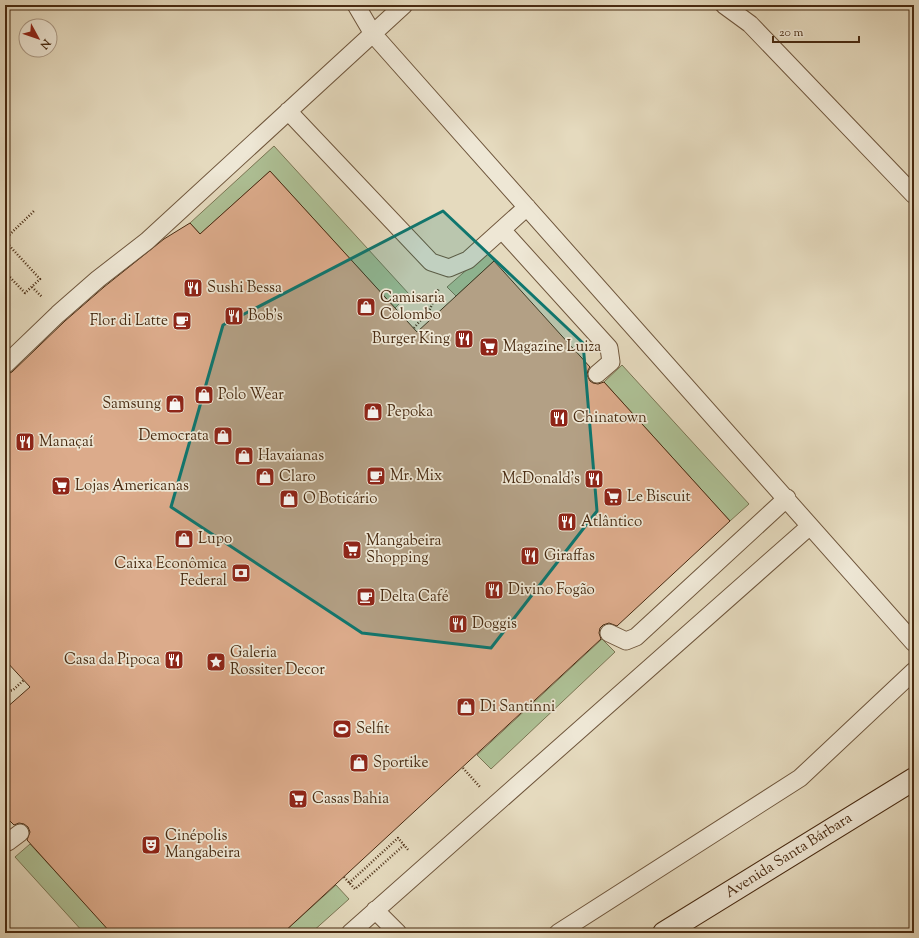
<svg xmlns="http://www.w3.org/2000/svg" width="919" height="938" font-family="'Sorts Mill Goudy',serif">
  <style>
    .green { fill: #aec196; stroke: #7b7654 }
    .building { fill: #dcab8b; stroke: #482a11 }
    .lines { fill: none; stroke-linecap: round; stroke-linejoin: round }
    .lane-casing { stroke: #6f563c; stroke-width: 19 }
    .secondary-casing { stroke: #482a11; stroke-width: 24 }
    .path { stroke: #482a11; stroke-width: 2.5; stroke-dasharray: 1 2; stroke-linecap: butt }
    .lane { stroke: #eee7d5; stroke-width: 17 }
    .secondary { stroke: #eee7d5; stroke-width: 22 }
    .marked { fill: #0f766e; fill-opacity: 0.2; stroke: #0f766e; stroke-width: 3; stroke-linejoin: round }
    .labels { text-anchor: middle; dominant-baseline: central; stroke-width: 3.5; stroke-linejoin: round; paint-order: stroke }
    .poi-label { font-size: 15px; fill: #482a11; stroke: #eee7d5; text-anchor: start }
    .street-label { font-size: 15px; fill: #482a11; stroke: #eee7d5 }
  </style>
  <rect width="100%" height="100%" fill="#e5dabe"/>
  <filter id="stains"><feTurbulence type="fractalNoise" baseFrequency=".005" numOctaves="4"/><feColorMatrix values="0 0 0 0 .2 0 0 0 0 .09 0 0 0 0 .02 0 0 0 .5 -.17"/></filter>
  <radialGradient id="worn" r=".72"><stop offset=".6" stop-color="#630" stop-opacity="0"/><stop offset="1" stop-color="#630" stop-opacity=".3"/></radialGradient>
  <!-- green -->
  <path class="green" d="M274,146L409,294L395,308L270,171L200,234L190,223Z
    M486,253L494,261L456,296L447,287Z
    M622,365L749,504L730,521L604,382Z
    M602,639L615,652L491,769L477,755Z
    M30,844L112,933H84L15,857Z
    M336,885L349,899L311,933H283Z"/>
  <!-- building -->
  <path class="building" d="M270,171L417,332L494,261L590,367L588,370L587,375L590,381L593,383L598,384L604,382L730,521L617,626L609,623L603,625L600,628L599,633L601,639L283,933H111L27,840L30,832L28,827L24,824L19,823L14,825L5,816V709L30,687L5,660V375L12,372L65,321L104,287L164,239L190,223L200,234Z"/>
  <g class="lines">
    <defs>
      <path id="lane" d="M356,5L373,34L914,643
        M724,5L750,24L914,195
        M288,111L431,262L449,268L468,260L527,207
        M502,230L609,348L611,362L597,374
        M5,365L58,314L98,279L147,241L404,5
        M609,633L626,641L636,637L787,498
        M5,841L8,842L20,833
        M375,910L398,933
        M350,933L810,526
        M558,933L800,778L914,671"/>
      <path id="secondary" d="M664,933L914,779"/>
    </defs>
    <!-- lane casing -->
    <use href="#lane" class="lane-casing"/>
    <!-- secondary casing -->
    <use href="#secondary" class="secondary-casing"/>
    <!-- path -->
    <path class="path" d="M5,239L34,211
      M5,241L40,279L25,293L5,272
      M32,287L42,297
      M414,328L430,309L439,288
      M5,692L13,690L24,680
      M463,768L480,787
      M344,877L355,889L404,845
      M349,883L398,838L409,851"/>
    <!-- lane -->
    <use href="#lane" class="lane"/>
    <!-- secondary -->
    <use href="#secondary" class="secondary"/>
  </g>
  <!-- marked area -->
  <path class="marked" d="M443,211L583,343L597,511L491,648L362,633L171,507L223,325Z"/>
  <!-- icons -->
  <defs>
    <symbol id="restaurant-square" viewBox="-11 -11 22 22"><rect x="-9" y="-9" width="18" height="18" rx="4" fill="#8f2418" stroke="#eee7d5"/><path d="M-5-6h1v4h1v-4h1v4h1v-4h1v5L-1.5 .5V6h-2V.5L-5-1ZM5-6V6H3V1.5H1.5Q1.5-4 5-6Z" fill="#fff"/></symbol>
    <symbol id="shop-square" viewBox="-11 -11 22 22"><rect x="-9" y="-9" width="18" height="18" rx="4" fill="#8f2418" stroke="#eee7d5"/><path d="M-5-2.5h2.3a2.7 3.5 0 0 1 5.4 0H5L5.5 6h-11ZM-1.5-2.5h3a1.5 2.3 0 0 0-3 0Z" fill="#fff"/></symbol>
    <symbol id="cafe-square" viewBox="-11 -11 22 22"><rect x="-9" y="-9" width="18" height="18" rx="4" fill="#8f2418" stroke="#eee7d5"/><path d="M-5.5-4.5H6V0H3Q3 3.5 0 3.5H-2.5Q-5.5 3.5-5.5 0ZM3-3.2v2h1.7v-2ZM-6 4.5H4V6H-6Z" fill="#fff"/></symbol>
    <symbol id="supermarket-square" viewBox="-11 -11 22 22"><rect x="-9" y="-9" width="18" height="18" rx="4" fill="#8f2418" stroke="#eee7d5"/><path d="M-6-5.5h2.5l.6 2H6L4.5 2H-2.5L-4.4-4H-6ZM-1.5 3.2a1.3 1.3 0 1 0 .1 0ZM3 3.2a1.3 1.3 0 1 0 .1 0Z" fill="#fff"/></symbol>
    <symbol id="bank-square" viewBox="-11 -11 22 22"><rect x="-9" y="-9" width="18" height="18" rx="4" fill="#8f2418" stroke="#eee7d5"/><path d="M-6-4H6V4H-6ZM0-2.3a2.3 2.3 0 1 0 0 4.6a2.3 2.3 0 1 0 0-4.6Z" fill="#fff"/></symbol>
    <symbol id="sight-square" viewBox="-11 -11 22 22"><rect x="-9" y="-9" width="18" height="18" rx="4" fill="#8f2418" stroke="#eee7d5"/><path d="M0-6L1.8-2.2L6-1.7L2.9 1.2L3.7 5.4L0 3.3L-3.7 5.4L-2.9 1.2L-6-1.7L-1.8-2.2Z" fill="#fff"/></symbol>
    <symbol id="stadium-square" viewBox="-11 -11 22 22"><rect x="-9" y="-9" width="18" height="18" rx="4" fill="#8f2418" stroke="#eee7d5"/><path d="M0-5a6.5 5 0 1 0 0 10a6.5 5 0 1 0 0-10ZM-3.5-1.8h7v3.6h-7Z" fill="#fff"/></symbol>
    <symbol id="theatre-square" viewBox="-11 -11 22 22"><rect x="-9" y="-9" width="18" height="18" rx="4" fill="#8f2418" stroke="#eee7d5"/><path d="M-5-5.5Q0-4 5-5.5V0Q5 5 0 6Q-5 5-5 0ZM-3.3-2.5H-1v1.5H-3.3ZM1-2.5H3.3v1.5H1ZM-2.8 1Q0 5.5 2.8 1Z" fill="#fff"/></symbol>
  </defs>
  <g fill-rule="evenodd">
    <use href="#restaurant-square" x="182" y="277" width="22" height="22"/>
    <use href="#shop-square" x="355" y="296" width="22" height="22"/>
    <use href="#restaurant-square" x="223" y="305" width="22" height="22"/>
    <use href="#cafe-square" x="171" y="310" width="22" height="22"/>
    <use href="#restaurant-square" x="453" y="328" width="22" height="22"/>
    <use href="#supermarket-square" x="478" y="336" width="22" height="22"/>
    <use href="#shop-square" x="193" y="384" width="22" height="22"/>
    <use href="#shop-square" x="164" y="393" width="22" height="22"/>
    <use href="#shop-square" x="362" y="401" width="22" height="22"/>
    <use href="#restaurant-square" x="548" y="407" width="22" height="22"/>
    <use href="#shop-square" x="212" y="425" width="22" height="22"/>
    <use href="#restaurant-square" x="14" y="431" width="22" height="22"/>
    <use href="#shop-square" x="233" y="445" width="22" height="22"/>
    <use href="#cafe-square" x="365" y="465" width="22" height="22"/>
    <use href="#shop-square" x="254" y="466" width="22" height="22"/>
    <use href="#restaurant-square" x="583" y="468" width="22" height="22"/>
    <use href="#supermarket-square" x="50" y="475" width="22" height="22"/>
    <use href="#supermarket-square" x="602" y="486" width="22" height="22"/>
    <use href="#shop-square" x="278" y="488" width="22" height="22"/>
    <use href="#restaurant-square" x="556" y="511" width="22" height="22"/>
    <use href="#shop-square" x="173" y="528" width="22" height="22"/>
    <use href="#supermarket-square" x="341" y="539" width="22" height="22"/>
    <use href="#restaurant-square" x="519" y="545" width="22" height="22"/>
    <use href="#bank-square" x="230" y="562" width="22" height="22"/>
    <use href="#restaurant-square" x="483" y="579" width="22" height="22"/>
    <use href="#cafe-square" x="355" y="586" width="22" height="22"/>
    <use href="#restaurant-square" x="447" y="613" width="22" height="22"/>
    <use href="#restaurant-square" x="163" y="649" width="22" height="22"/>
    <use href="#sight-square" x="205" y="651" width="22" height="22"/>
    <use href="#shop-square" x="455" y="696" width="22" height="22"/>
    <use href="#stadium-square" x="331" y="718" width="22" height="22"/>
    <use href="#shop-square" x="348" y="752" width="22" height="22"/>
    <use href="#supermarket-square" x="287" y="788" width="22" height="22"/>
    <use href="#theatre-square" x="140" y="834" width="22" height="22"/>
  </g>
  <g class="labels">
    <!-- poi labels -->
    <g class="poi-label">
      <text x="207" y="288">Sushi Bessa</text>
      <text x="380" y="298">Camisaria<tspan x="380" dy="17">Colombo</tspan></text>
      <text x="248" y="316">Bob's</text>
      <text x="168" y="321" text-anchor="end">Flor di Latte</text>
      <text x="450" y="339" text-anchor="end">Burger King</text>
      <text x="503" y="347">Magazine Luiza</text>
      <text x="218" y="395">Polo Wear</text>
      <text x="161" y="404" text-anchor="end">Samsung</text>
      <text x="387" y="412">Pepoka</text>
      <text x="573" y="418">Chinatown</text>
      <text x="209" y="436" text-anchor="end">Democrata</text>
      <text x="39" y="442">Manaçaí</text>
      <text x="258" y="456">Havaianas</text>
      <text x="390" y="476">Mr. Mix</text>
      <text x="279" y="477">Claro</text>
      <text x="580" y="479" text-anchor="end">McDonald's</text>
      <text x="75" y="486">Lojas Americanas</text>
      <text x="627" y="497">Le Biscuit</text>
      <text x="303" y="499">O Boticário</text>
      <text x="581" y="522">Atlântico</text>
      <text x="198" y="539">Lupo</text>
      <text x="366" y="541">Mangabeira<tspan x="366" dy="17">Shopping</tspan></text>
      <text x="544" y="556">Giraffas</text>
      <text x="227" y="564" text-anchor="end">Caixa Econômica<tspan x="227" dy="17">Federal</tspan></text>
      <text x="508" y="590">Divino Fogão</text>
      <text x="380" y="597">Delta Café</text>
      <text x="472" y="624">Doggis</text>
      <text x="230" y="653">Galeria<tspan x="230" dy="17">Rossiter Decor</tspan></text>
      <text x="160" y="660" text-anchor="end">Casa da Pipoca</text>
      <text x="480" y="707">Di Santinni</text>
      <text x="356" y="729">Selfit</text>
      <text x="373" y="763">Sportike</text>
      <text x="312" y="799">Casas Bahia</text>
      <text x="165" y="836">Cinépolis<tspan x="165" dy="17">Mangabeira</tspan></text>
    </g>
    <!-- street labels -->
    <g class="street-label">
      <text transform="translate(789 856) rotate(-32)">Avenida Santa Bárbara</text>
    </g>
  </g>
  <!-- margin -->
  <rect width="919" height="938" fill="none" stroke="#e5dabe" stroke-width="20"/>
  <rect x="6" y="6" width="907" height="926" fill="none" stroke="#482a11" stroke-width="2"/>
  <rect x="10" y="10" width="899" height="918" fill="none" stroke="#482a11"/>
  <!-- north arrow -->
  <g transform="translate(38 38) rotate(130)"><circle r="19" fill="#eee7d5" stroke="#ac9b87"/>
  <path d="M0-3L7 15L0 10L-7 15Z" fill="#8f2418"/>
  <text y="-6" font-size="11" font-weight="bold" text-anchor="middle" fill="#482a11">N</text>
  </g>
  <!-- scale -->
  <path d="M773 36v6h86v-6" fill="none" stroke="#482a11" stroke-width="2"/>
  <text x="779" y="36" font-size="12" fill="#482a11" stroke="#eee7d5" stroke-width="3" paint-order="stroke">20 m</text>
  <rect width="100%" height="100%" filter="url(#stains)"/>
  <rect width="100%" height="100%" fill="url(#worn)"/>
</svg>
